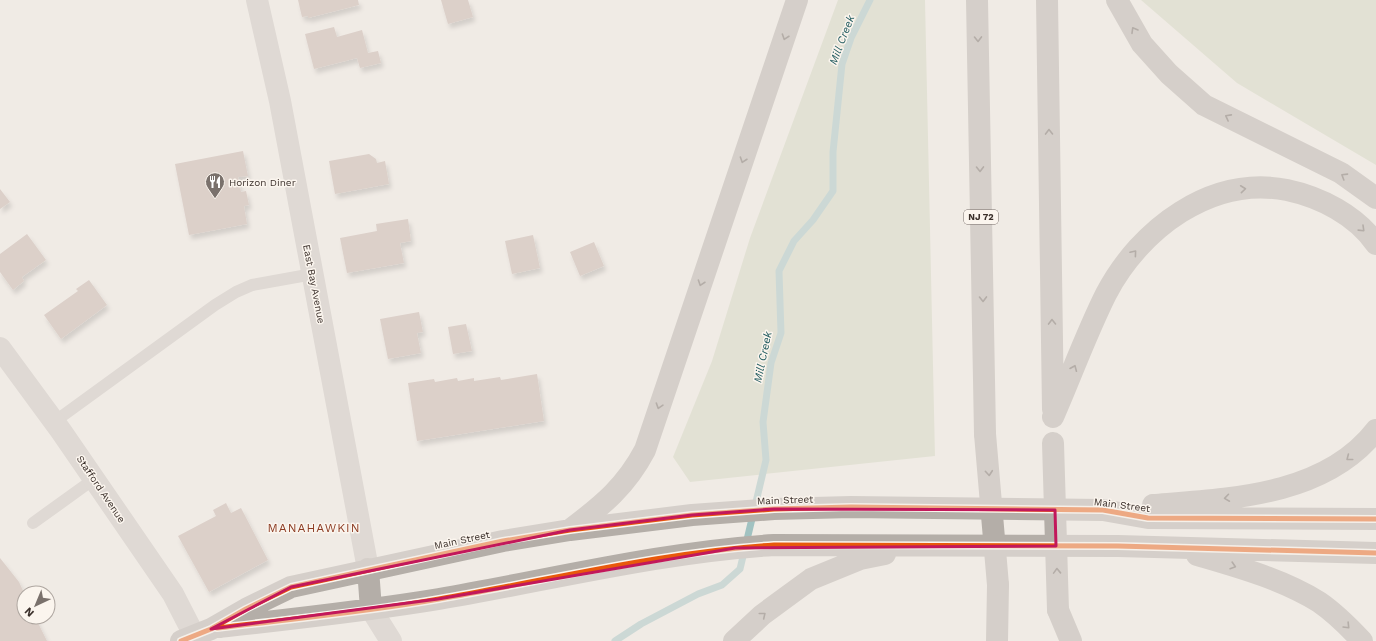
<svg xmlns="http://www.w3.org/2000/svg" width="1376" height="641" font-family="'Work Sans',sans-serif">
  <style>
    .green { fill: #d1d6bf }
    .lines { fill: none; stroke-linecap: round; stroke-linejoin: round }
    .stream { stroke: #a1c2c1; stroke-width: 7 }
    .building { fill: #c3afa7; filter: url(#shadow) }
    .service { stroke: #c9c3be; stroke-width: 12 }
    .tertiary { stroke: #c9c3be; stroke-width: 22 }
    .trunk { stroke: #b4aea8; stroke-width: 22 }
    .trunk-bridge { stroke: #b4aea8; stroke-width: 22 }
    .cycleway-casing { stroke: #fbf5ee; stroke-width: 8 }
    .cycleway { stroke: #e8590c; stroke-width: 5 }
    .oneway { stroke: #6b625d }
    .marked { fill: none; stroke: #c2185b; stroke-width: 3; stroke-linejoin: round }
    .labels { text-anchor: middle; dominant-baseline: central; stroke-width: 3; stroke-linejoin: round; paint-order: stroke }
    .shield { fill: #fbf5ee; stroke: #756b66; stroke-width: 1 }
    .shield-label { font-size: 9px; font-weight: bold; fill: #3b302b }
    .poi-label { font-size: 10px; fill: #3b302b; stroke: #fbf5ee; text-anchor: start }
    .street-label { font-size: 10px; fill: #3b302b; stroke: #fbf5ee }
    .water-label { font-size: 11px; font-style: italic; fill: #1f5a5e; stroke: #fbf5ee }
    .quarter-label { font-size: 12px; letter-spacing: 1px; fill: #8c3b22; stroke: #fbf5ee }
  </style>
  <defs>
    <filter id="shadow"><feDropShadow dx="2.5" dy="4.5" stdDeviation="2" flood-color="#0004"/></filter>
  </defs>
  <rect width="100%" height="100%" fill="#f0ebe5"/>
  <!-- green -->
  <path class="green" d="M838,0H925L935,456L690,482L673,457L712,361L750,238Z
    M1141,0H1376V165L1237,83Z"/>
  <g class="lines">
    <!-- stream -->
    <path class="stream" d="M615,641L641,624L698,594L722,585L740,569L766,460L763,422L771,363L781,333L779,271L794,241L813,220L833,191V152L842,64L851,38L870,0"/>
  </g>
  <!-- building -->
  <path class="building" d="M298,0H358L359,5L308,18V16L302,17Z
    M441,0H468L473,17L448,24Z
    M334,27L337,37L362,30L368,53L378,51L381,63L360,68L357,58L314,69L305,34Z
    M243,151L248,176L238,177L241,192L246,191L249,205L244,206L247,224L189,235L175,164Z
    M369,154L376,159L377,163L385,161L389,184L335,194L329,161Z
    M0,189L10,202L0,209Z
    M408,219L411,241L400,243L404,263L347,273L340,238L377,231L376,224Z
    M27,234L46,260L22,277L24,281L13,290L0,272V254Z
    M533,235L540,268L512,274L505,241Z
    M594,242L604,266L580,276L570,252Z
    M89,280L107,305L61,339L44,315L78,291L76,289Z
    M419,312L423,332L417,333L421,353L388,359L380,319Z
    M466,324L472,351L453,354L448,327Z
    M537,374L544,421L417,441L408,383L434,379L435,382L457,378L458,381L474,378V381L500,377L501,380Z
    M226,503L231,513L241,508L268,560L209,592L178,536L216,516L213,510Z
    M0,558L19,582L24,593V617H35L47,641H0Z"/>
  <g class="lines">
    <!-- service -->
    <path class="service" d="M54,422L215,305L236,292L252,285L313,274
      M33,523L94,479"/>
    <!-- tertiary -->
    <path class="tertiary" d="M257,0L280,101L368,569
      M0,348L61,431L173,594L194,635
      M371,609L391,641"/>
    <!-- trunk -->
    <path class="trunk" d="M977,0L985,434
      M1047,0L1053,409
      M1117,0L1142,44L1169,74L1204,105L1341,173L1376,198
      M1053,417C1071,376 1086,334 1106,294C1140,229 1211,175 1287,190C1320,197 1356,215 1376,244
      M1153,505C1230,499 1325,496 1376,430
      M571,529C603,505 626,486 645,450L797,0
      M1197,555C1238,567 1282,579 1319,602C1335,613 1349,627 1362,641
      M368,569L371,609
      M1058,610L1071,641
      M220,627C293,619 367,611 439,599C550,580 661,552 774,545L1118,546L1376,553
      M181,641L211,629L246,609L291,587L503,541L570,530L692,515L774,509L851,507L1103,510L1148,518L1376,519
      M734,641L762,615L811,579L860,559L885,554
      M997,641L998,585"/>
    <!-- trunk-bridge -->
    <path class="trunk-bridge" d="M985,434L998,585
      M1053,443L1058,610"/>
    <defs>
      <path id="cycleway" d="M217,628C291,619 366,612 439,599C550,580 661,552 774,545L1118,546L1376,553
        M181,641L211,629L246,609L291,587L503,541L570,530L692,515L774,509L851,507L1103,510L1148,518L1376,519"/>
    </defs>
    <!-- cycleway casing -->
    <use href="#cycleway" class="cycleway-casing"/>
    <!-- cycleway -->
    <use href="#cycleway" class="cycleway"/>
  </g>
  <!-- one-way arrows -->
  <defs><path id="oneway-chevron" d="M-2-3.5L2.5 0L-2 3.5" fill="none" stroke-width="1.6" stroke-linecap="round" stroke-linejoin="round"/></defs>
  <g class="oneway">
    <use href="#oneway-chevron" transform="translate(1134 30) rotate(-120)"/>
    <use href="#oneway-chevron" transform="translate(785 37) rotate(109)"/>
    <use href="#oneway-chevron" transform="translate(978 39) rotate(89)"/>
    <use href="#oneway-chevron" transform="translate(1228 117) rotate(-152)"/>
    <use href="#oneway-chevron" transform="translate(1049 132) rotate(-91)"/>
    <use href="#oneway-chevron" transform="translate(743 160) rotate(109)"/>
    <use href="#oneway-chevron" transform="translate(980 169) rotate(89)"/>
    <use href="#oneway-chevron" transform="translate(1344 176) rotate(-148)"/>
    <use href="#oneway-chevron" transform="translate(1243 189) rotate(-6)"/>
    <use href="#oneway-chevron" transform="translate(1362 229) rotate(44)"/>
    <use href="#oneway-chevron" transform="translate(1134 253) rotate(-50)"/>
    <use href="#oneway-chevron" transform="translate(701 283) rotate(109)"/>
    <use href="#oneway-chevron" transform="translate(983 299) rotate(89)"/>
    <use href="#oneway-chevron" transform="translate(1052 322) rotate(-91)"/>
    <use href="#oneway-chevron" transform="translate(1074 368) rotate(-67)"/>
    <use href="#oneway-chevron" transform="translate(659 406) rotate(108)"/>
    <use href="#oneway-chevron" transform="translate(1349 458) rotate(142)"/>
    <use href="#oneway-chevron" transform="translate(989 473) rotate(85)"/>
    <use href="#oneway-chevron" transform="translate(1227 498) rotate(172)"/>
    <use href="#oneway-chevron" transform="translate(1233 566) rotate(17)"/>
    <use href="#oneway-chevron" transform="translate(1057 571) rotate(-92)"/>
    <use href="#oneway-chevron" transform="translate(763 615) rotate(-39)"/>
    <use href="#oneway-chevron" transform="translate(1347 626) rotate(46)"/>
  </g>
  <!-- marked area -->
  <path d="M0 0H1376V641H0ZM774,509L1055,510L1056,546L735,548L438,599L211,629L291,587L570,530L692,515Z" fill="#f0ebe5" fill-opacity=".55" fill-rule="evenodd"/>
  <path class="marked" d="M774,509L1055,510L1056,546L735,548L438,599L211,629L291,587L570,530L692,515Z"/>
  <!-- icons -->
  <defs>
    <symbol id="restaurant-pin" viewBox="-11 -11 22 30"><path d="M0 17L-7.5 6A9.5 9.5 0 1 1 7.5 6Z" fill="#7a716c" stroke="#fbf5ee"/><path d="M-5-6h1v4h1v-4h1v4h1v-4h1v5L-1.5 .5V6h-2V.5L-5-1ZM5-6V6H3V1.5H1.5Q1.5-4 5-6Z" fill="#fff"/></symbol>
  </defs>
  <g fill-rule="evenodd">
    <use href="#restaurant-pin" x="204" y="171" width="22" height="30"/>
  </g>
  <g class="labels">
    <!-- shield labels -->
    <rect class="shield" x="964" y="210" width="34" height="14" rx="3"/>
    <g class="shield-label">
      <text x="981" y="217">NJ 72</text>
    </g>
    <!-- poi labels -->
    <g class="poi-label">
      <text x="229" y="182">Horizon Diner</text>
    </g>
    <!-- street labels -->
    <g class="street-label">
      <text transform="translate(314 284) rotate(79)">East Bay Avenue</text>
      <text transform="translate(101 489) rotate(56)">Stafford Avenue</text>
      <text transform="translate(785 500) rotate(-2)">Main Street</text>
      <text transform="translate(1122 505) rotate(7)">Main Street</text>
      <text transform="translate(462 540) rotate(-12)">Main Street</text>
    </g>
    <!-- water labels -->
    <g class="water-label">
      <text transform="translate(842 40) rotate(-69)">Mill Creek</text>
      <text transform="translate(763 357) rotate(-78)">Mill Creek</text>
    </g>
    <!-- quarter labels -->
    <g class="quarter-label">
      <text x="314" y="528">MANAHAWKIN</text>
    </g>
  </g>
  <!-- north arrow -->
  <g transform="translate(36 605) rotate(224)"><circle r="19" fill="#fbf5ee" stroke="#aea6a0"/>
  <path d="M0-3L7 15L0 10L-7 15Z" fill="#7a716c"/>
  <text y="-6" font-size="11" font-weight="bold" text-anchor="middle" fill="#3b302b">N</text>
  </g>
</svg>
